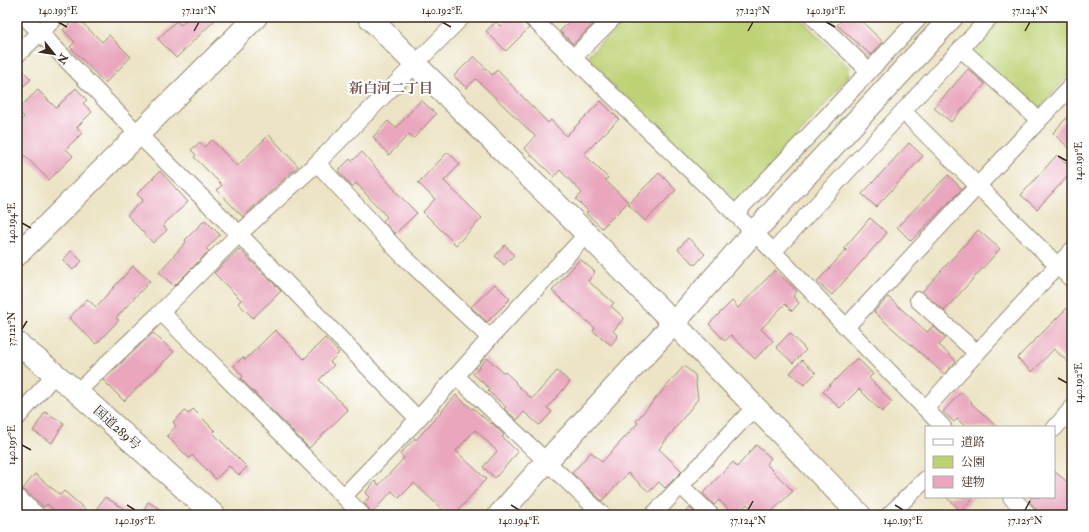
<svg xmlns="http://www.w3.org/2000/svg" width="1089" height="532" font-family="'IM FELL Double Pica','Noto Serif JP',serif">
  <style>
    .green { fill: #bed275; stroke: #7c7e4a }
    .building { fill: #e9a6bd }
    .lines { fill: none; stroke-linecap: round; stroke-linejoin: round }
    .street-casing { stroke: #948772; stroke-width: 18 }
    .secondary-casing { stroke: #948772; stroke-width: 24 }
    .highway-casing { stroke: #948772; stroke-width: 24 }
    .street { stroke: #fff; stroke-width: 16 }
    .secondary { stroke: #fff; stroke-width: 22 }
    .highway { stroke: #fff; stroke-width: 22 }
    .ticks { fill: none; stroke: #3b2a1e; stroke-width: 1.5 }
    .labels { text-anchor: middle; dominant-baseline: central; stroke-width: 4; stroke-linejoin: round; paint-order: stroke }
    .street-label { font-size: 13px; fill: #3b2a1e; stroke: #fff }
    .neighbourhood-label { font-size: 14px; font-weight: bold; fill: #785556; stroke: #fff }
    .neatline { fill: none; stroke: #3b2a1e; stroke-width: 1.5 }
    .ticks-label { font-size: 10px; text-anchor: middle; fill: #3b2a1e }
  </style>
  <rect width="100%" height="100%" fill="#fff"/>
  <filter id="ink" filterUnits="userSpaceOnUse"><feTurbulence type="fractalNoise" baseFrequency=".025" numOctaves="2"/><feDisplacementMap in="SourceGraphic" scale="8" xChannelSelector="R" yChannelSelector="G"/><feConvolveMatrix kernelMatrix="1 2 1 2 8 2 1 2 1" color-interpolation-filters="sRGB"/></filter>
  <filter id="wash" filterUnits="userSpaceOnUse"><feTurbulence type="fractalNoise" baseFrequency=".012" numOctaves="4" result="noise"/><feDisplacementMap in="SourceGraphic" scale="16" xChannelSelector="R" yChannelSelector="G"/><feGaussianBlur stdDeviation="0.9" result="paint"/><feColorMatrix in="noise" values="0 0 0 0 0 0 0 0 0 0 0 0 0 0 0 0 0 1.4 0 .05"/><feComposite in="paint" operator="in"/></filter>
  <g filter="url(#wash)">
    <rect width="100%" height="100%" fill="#ece4c5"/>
    <!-- green -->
    <path class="green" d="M629,17H703L711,24L718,17H799L849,68L848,77L736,207L585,58Z
      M1002,17H1072V71L1036,112L970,53Z"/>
    <g id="blocks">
      <!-- building -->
      <path class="building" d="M76,17L102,42L109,35L131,57L105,83L70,47L75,42L63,30Z
        M189,17H218L176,58L158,39L176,21L181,25Z
        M509,17H512L518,23L521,20L529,28L506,51L486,31L496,22L500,26Z
        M574,17H601L573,44L560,31Z
        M845,17H857L883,42L871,55L837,25Z
        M474,56L492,75L497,70L548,123L551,120L566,136L601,101L619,119L584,154L608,178L605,180L628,202L602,228L586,213L588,211L576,199L582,193L560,170L554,177L524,148L535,136L476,79L466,88L454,76Z
        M17,65L31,79L17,92Z
        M968,69L985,84L951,122L934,108Z
        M76,88L87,100L83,103L92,112L77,127L82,133L66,149L73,156L49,180L17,148V124L24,117L17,110L38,90L56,108Z
        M421,100L436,114L414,138L409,134L389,155L375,140L376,139L373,137L388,121L396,128Z
        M1072,112V151L1053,133Z
        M269,135L298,166L243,217L217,190L222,185L194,157L196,155L191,150L200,142L204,147L212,140L237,166Z
        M909,143L923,156L876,207L862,194Z
        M362,152L396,191H395L417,213L395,234L383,221L387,217L356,183L352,187L338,171L350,159L352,161Z
        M448,152L460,164L444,181L482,218L456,245L423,212L435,199L418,183Z
        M1057,155L1072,168V172L1037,209L1021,195Z
        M160,171L188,202L163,225L167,230L153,243L127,215L143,200L137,194Z
        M659,173L676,190L645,221L628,204Z
        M948,175L962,189L911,241L897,227Z
        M870,218L887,233L832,295L817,282L846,250L844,248Z
        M205,220L220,235L206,249L209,251L174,286L159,272L186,242L185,240Z
        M978,230L1000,249L944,311L922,292Z
        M688,238L705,254L695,265L678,249Z
        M505,245L514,255L504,265L495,256Z
        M239,249L281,291L253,318L238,303L241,300L214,273Z
        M71,251L82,261L73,270L63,260Z
        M580,259L595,272L588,281L614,303L611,306L624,318L613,331L618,336L611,345L593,331L595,328L552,291Z
        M133,266L150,281L116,318L119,320L96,344L69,318L87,299L96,307Z
        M775,270L797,291L793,296L799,303L792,311L785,304L761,329L773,341L755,359L731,335L725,341L709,324L732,301L738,308Z
        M495,284L510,299L487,322L471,307Z
        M888,297L927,332L933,326L946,338L939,345L956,361L944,374L874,312Z
        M1072,303V366L1054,349L1032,372L1017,358Z
        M275,330L304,359L325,338L339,353L330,362L334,365L319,380L348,410L309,448L241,379L243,376L234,366L243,357L245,360Z
        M153,333L174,352L124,401L103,380Z
        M790,333L806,350L793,363L776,347Z
        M487,358L504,373L505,372L516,382L515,383L532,399L557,371L570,382L547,408L552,412L541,424L539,425L524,412L517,420L504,409L506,407L488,391L490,389L473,374Z
        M857,358L873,374L869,378L892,402L882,412L859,389L840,408L823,392Z
        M802,360L816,373L804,385L790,373Z
        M684,366L695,375L698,399L659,449L682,471L665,488L659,482L649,492L628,473L602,501L572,473L591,452L602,462L638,423L636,421Z
        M961,392L972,402L971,403L997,427H966L957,419L954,422L943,412Z
        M456,395L472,409L473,408L491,424L492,423L504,435L502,437L518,452L495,478L483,467L497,451L475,430L456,451L486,479L454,515H448L414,483L399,498L392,491L371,514L369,509L364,503L369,497L365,493L375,481L379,485L404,458L400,454L415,438L416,440Z
        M193,409L215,431L213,433L247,467L239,475L229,466L216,479L192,455L189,458L167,436L176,426L173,422L185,411L188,414Z
        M45,412L64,423L52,443L33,431Z
        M756,445L771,458L766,464L793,491L768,515H757L747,504L736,515H734L719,500L714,505L703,493L733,462L737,467Z
        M1054,471L1072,486V515H1038L1036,509L1029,501L1032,497H1054Z
        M35,474L60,495L64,491L92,515L105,497L134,515H60L47,504L44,507L23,489Z
        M946,497H974L961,511Z
        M148,502L170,515H141Z
        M690,508L697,515H682Z"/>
    </g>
  </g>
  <g filter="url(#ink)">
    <use href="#blocks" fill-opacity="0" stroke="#948772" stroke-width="1"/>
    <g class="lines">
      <defs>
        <path id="street" d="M25,17L138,134L239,234L418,419
          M531,17L754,232L943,427
          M813,17L869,71
          M961,49L1039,120
          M17,55L56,17
          M573,58L614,17
          M903,111L1072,280
          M317,163L401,254L490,338
          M735,214L920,17
          M773,252L990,17
          M918,300L977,353
          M161,312L362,515
          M846,327L1072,85
          M456,376L603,515
          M77,392L161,312L239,234L317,163L462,17
          M926,408L1072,250
          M17,418L55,374
          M1054,429L1072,408
          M681,486L711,515
          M344,496L418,419L490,338L587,234
          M17,497L37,515
          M1011,497L1029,515
          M653,515L755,407
          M889,515L926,479"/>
        <path id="secondary" d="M369,17L416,65L587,234L860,515
          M17,255L256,17
          M499,515L546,462L674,323L754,232L952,17"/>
        <path id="highway" d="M17,343L77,392L214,515"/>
      </defs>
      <!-- street casing -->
      <use href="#street" class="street-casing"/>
      <!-- secondary casing -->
      <use href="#secondary" class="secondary-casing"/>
      <!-- highway casing -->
      <use href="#highway" class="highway-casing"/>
      <!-- street -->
      <use href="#street" class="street"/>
      <!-- secondary -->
      <use href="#secondary" class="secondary"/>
      <!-- highway -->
      <use href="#highway" class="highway"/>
    </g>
  </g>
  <!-- ticks -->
  <path class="ticks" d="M58,22L67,27M442,22L451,27M826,22L835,27M194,31L199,22M748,31L753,22M1025,31L1030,22M1058,156L1067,161M22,223L31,228M22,329L27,321M1058,378L1067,383M22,445L31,450M127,505L135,510M511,505L519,510M895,505L903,510M748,510L753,501M1025,510L1030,501"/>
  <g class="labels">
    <!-- street labels -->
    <g class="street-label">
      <text transform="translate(117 428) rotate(42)">国道289号</text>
    </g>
    <!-- neighbourhood labels -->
    <g class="neighbourhood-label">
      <text x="391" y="88">新白河二丁目</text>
    </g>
  </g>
  <!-- margin -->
  <rect width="1089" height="532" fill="none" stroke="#fff" stroke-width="44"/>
  <!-- legend -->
  <rect x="925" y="426" width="130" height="72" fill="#ffffff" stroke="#b1aaa5"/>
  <rect x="933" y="439" width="20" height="6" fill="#ffffff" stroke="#b1aaa5"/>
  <text x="961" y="446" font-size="12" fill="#3b2a1e">道路</text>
  <rect x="933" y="456" width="20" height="12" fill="#bed275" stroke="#b1aaa5"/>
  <text x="961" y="466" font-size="12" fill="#3b2a1e">公園</text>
  <rect x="933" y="476" width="20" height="12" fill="#e9a6bd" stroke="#b1aaa5"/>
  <text x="961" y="486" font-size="12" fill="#3b2a1e">建物</text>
  <!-- north arrow -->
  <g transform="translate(54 54) rotate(120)" stroke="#ffffff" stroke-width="3" paint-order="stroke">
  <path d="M0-3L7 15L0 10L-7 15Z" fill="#3b2a1e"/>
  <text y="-6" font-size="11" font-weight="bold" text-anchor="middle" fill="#3b2a1e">N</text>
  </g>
  <rect x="22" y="22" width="1045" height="488" class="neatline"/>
  <g class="ticks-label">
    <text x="58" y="14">140.193°E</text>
    <text x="199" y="14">37.121°N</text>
    <text x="442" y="14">140.192°E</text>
    <text x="753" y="14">37.123°N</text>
    <text x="826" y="14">140.191°E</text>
    <text x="1030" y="14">37.124°N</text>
    <text transform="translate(1078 161) rotate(-90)" y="4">140.191°E</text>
    <text transform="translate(11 223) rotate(-90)" y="4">140.194°E</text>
    <text transform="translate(11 329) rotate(-90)" y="4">37.121°N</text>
    <text transform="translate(1078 383) rotate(-90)" y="4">140.192°E</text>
    <text transform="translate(11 445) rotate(-90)" y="4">140.195°E</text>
    <text x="135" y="524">140.195°E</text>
    <text x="519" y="524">140.194°E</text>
    <text x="748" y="524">37.124°N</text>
    <text x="903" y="524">140.193°E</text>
    <text x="1025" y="524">37.125°N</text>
  </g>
</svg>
